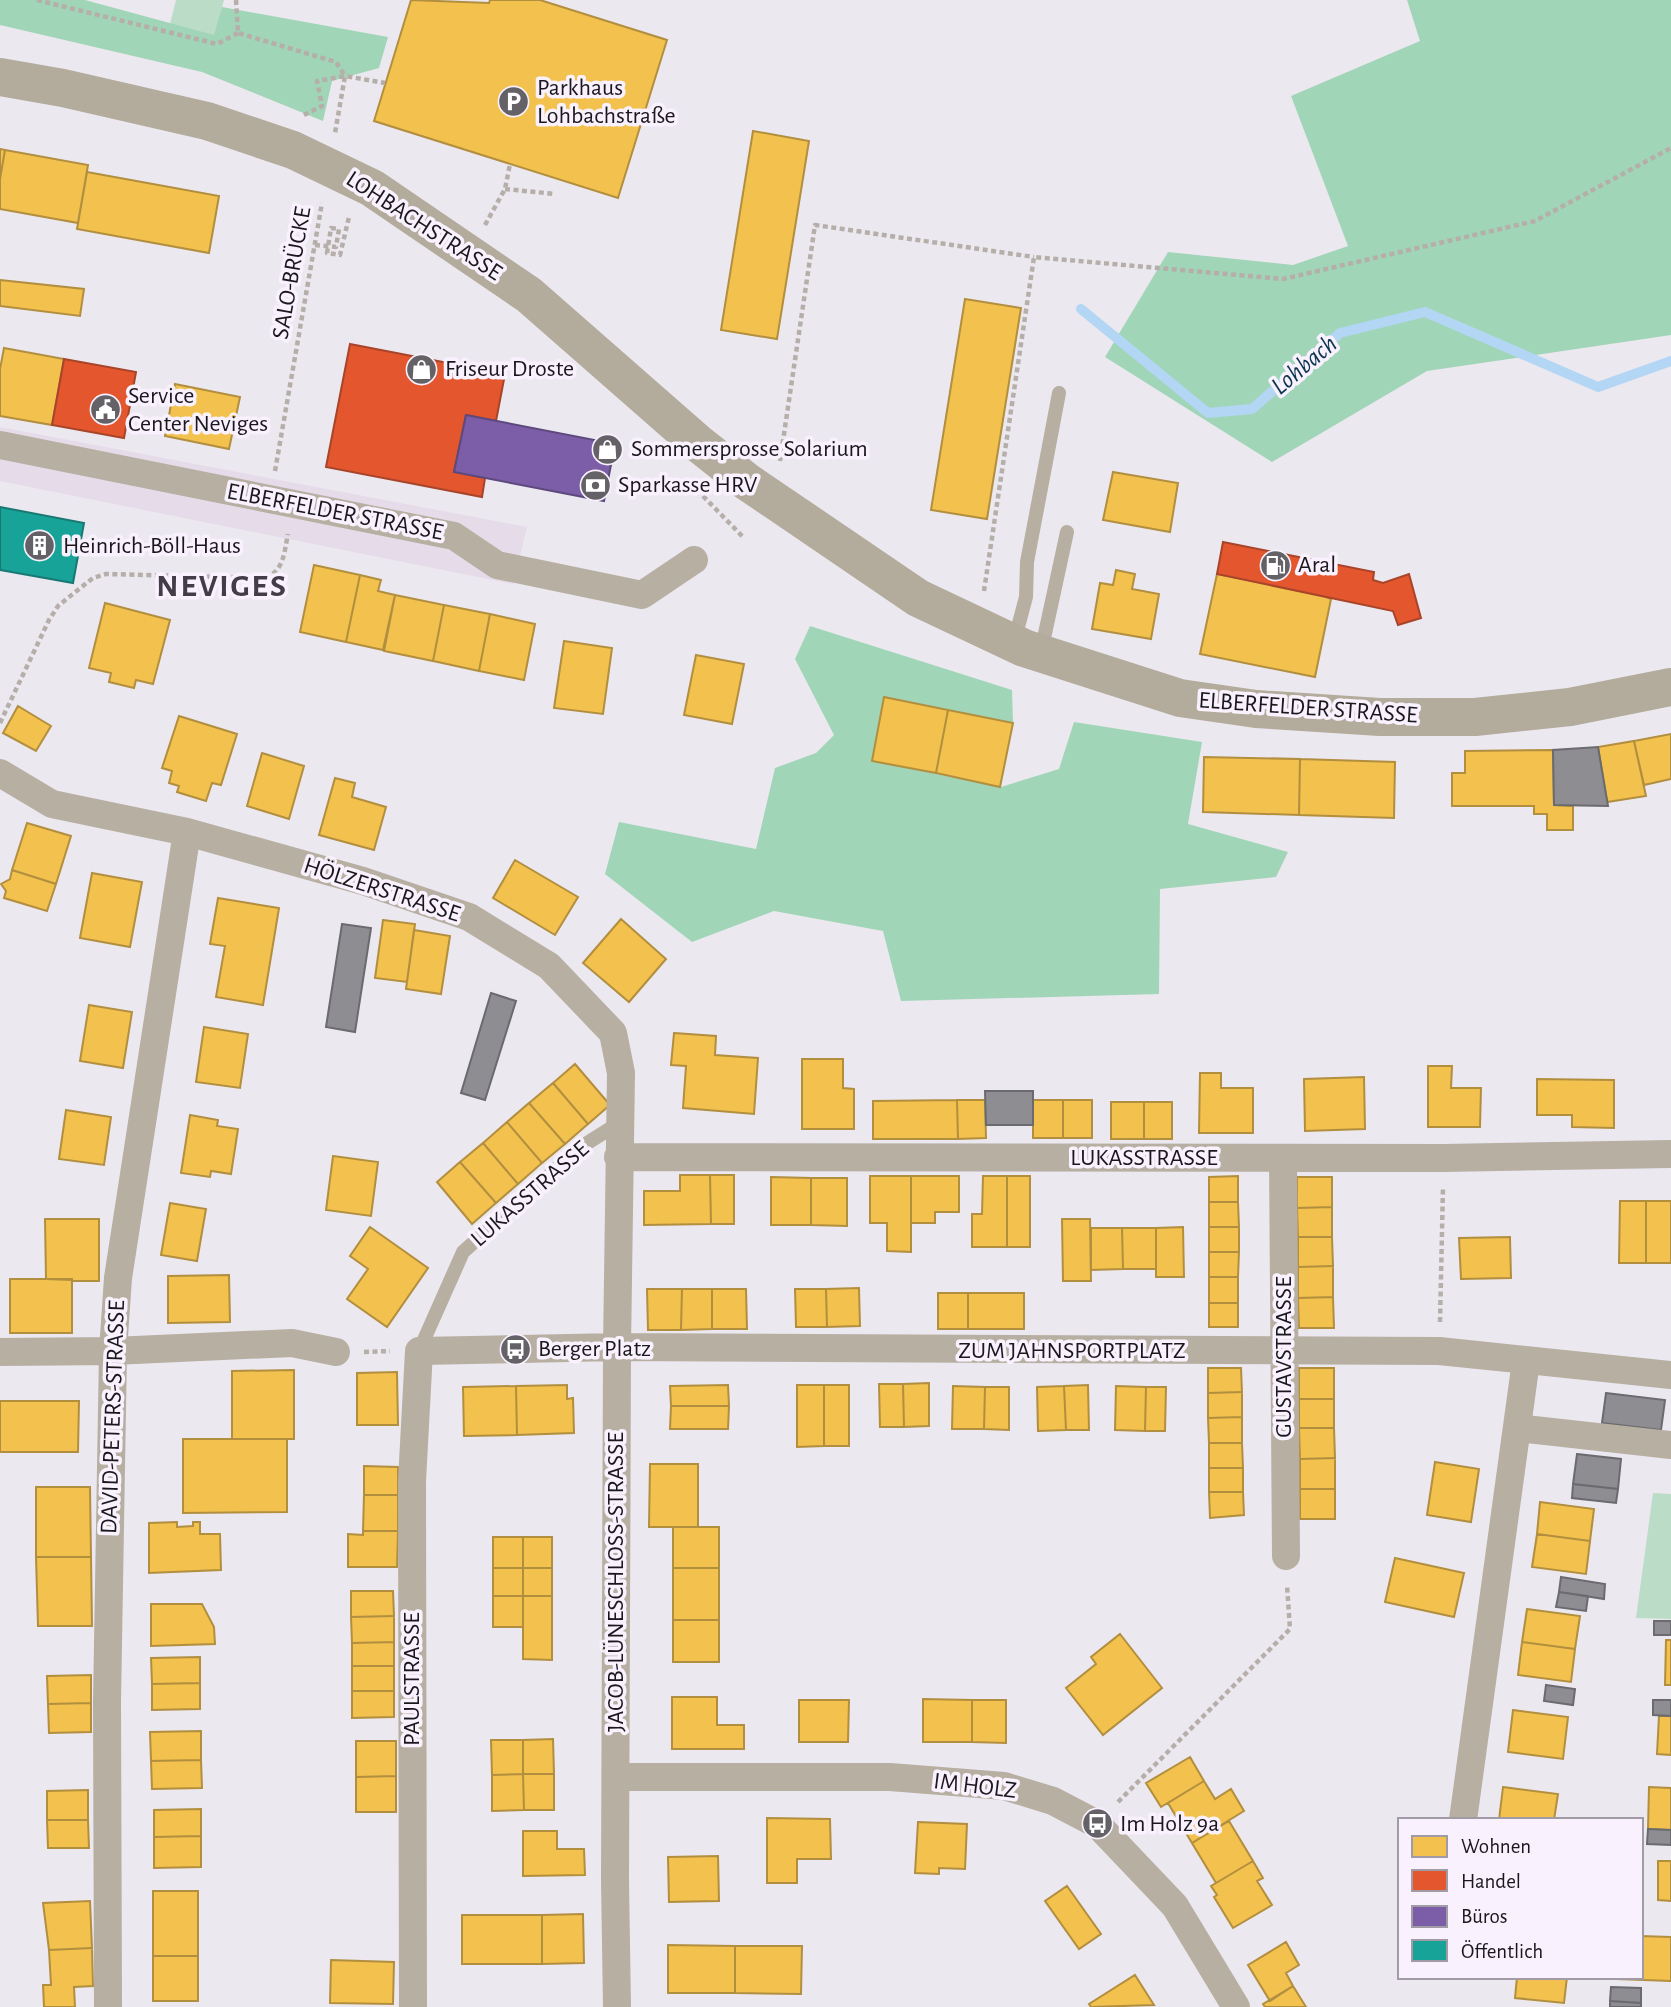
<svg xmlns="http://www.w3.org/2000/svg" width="1671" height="2007" font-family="'Alegreya Sans',sans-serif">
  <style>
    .commercial { fill: #e6dbe9 }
    .green { fill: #bbddc8 }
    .forest { fill: #a1d5b7 }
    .homes { fill: #f2c14e; stroke: #b28e3f; stroke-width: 2 }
    .shops { fill: #e4572e; stroke: #a84429; stroke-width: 2 }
    .offices { fill: #7b5ea7; stroke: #5e497e; stroke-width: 2 }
    .public { fill: #17a398; stroke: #187973; stroke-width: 2 }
    .industry { fill: #8d8d92; stroke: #6b6a6f; stroke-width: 2 }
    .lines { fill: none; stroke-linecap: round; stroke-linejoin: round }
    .stream { stroke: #b3d6f4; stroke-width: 10 }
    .path { stroke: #b5aea9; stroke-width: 4.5; stroke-dasharray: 5 3.5; stroke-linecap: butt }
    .lane { stroke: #b6afa2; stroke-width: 14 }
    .street { stroke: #b6afa2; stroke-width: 28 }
    .secondary { stroke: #b3ab9c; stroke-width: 38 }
    .labels { text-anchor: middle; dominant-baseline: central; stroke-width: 7; stroke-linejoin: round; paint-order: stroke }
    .poi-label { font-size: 24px; fill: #1b181d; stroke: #f9f2fe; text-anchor: start }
    .street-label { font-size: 24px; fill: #1b181d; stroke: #f9f2fe }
    .water-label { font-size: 26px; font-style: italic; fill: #0c354e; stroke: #f9f2fe }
    .district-label { font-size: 32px; font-weight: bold; letter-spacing: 2px; fill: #443d49; stroke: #f9f2fe }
  </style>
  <rect width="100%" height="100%" fill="#ece8f0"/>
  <!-- commercial -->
  <path class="commercial" d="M0,427L527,527L513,584L0,481Z"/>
  <!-- green -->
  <path class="green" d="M176,0H224L215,36L170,24Z
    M1653,1493L1671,1494V1619L1636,1618Z"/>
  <!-- forest -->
  <path class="forest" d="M0,0H85L214,35L222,7L388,37L379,68L332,81L323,121L202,72L0,25Z
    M1407,0H1671V335L1427,371L1272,462L1105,357L1168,252L1293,265L1348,246L1291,96L1420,41Z
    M810,626L1012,690L1013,723L885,698L872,761L1001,787L1059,769L1074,722L1202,742L1188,824L1288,852L1276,877L1160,889L1159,994L901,1001L883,931L774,911L692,942L605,874L619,822L756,849L775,768L816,753L834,735L795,659Z"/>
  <!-- homes -->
  <path class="homes" d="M411,0L489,3L490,0H540L667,40L618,198L374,121Z
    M753,131L809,141L777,339L721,330Z
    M0,149L5,150L0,179Z
    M5,150L88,165L78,223L0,209V179Z
    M87,172L219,196L209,253L77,229Z
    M0,280L84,289L80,316L0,306Z
    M965,299L1021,308L987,519L931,510Z
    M4,348L64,359L52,425L0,416V369Z
    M175,384L240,397L229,449L165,436Z
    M1113,472L1178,483L1170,532L1103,520Z
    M314,565L360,575L346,642L300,632Z
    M1116,570L1135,574L1132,589L1159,594L1151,639L1092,629L1100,583L1113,585Z
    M1217,574L1319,594L1331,599L1315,677L1200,654Z
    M360,575L381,580L378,591L395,595L383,650L346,642Z
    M395,595L444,605L433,661L384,651Z
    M105,603L170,620L153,684L136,680L134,688L109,682L111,673L89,668Z
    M444,605L490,614L479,671L433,661Z
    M490,614L535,624L524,680L479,671Z
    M564,641L612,648L603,714L554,708Z
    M696,655L744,664L732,724L684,715Z
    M884,697L948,710L936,773L872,761Z
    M18,706L51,726L36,751L3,733Z
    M948,710L1013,723L1000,787L936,773Z
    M179,716L237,734L221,785L212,783L206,801L177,792L179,786L169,783L172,771L162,768Z
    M1671,734V779L1644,785L1634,741Z
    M1634,741L1646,796L1607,802L1598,747Z
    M1553,750L1554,805L1573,806V830H1547V814H1534V806H1452V773H1465V751Z
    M262,753L304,766L289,819L247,806Z
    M1204,757L1300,759L1299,815L1203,812Z
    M1300,759L1395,762L1394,818L1299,815Z
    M335,778L355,783L352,797L386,807L374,850L319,835Z
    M27,823L71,836L56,884L12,870Z
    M515,860L578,897L555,935L493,898Z
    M12,870L56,884L47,911L4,898L6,891L1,884L10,879Z
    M92,873L142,882L130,947L80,938Z
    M218,898L279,908L263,1005L216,997L225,946L210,944Z
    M621,919L666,959L629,1002L583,963Z
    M383,920L415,924L407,982L375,978Z
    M414,930L450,936L441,994L406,989Z
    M89,1005L132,1012L123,1068L80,1061Z
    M204,1027L248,1034L240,1088L196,1082Z
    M674,1033L716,1036L715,1055L758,1058L754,1114L683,1108L686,1066L671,1065Z
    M802,1059H843V1088L854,1089V1129H802Z
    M575,1064L610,1105L588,1124L553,1083Z
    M1428,1066H1452L1451,1088H1481L1480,1127H1428Z
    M1200,1073H1221V1088H1253V1133H1199Z
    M1364,1077L1365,1129L1305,1131L1304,1079Z
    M1537,1079L1614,1080V1128L1572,1127V1115H1537Z
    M553,1083L588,1124L565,1144L529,1103Z
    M957,1100L958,1139H873V1101Z
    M957,1100H985L986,1138L958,1139Z
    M1033,1100H1063V1138H1033Z
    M1063,1100H1092V1138H1063Z
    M1111,1102H1144V1139H1111Z
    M1144,1102H1172V1139H1144Z
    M529,1103L565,1144L542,1163L507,1122Z
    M66,1110L111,1117L104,1165L59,1159Z
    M190,1115L218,1120L217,1126L238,1129L231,1174L211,1171L210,1177L181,1173Z
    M507,1122L542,1163L518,1184L483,1143Z
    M483,1143L518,1184L496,1203L460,1162Z
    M333,1156L378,1162L371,1216L326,1210Z
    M460,1162L496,1203L472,1224L437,1182Z
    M680,1175H710L711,1224L644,1225V1191H680Z
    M710,1175H734V1224H711Z
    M870,1176H911V1252L887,1251V1223H870Z
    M911,1176H959V1212H935V1223H911Z
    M983,1176H1007V1247H972V1214H982Z
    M1007,1176H1030V1247H1007Z
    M1238,1176V1202H1209V1177Z
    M771,1177L811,1178V1225H771Z
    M1297,1177H1332V1207L1297,1208Z
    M811,1178H847V1226L811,1225Z
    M1620,1201H1646V1263H1619Z
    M1646,1201H1671V1263H1646Z
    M1209,1202H1238L1239,1227H1209Z
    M170,1203L206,1209L197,1261L161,1255Z
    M1332,1207V1237H1298L1297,1208Z
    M45,1219H99V1281L46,1279Z
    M1062,1219H1090L1091,1281H1063Z
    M370,1227L428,1268L387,1327L347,1299L368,1269L350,1256Z
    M1183,1227L1184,1277H1156V1228Z
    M1209,1227H1239V1252H1209Z
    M1091,1228H1122L1123,1269L1091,1270Z
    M1122,1228H1156V1269H1123Z
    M1298,1237H1332L1333,1266L1298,1267Z
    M1510,1237L1511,1278L1461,1279L1459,1238Z
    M1209,1252H1239L1238,1277H1209Z
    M1333,1266V1297L1298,1298V1267Z
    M229,1275L230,1322L168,1323V1276Z
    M1209,1277H1238V1303H1209Z
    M10,1279H72V1333H10Z
    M859,1288L860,1326L827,1327L826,1289Z
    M647,1289H682L681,1330H648Z
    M682,1289H712V1329L681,1330Z
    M712,1289H746L747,1329H712Z
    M795,1289H826L827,1327H796Z
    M938,1293H968V1329H938Z
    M968,1293H1024V1329H968Z
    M1333,1297L1334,1328H1299L1298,1298Z
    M1209,1303H1238V1327H1209Z
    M1208,1368H1241L1242,1392L1208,1393Z
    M1299,1368H1334V1399H1299Z
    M294,1370V1439H232V1371Z
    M397,1372L398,1425H357V1373Z
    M929,1383V1426L904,1427L903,1384Z
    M879,1384H903L904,1427H880Z
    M567,1385V1399L573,1398L574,1433L517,1435L516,1386Z
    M728,1385L729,1406H671L670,1386Z
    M797,1385H824V1446L797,1447Z
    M824,1385H849V1446H824Z
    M1088,1385L1089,1430H1066L1064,1386Z
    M516,1386L517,1435L464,1436L463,1387Z
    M953,1386L985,1387L984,1429H952Z
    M1064,1386L1066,1430L1038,1431L1037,1387Z
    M1116,1386L1146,1387L1145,1431L1115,1430Z
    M985,1387H1009V1430L984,1429Z
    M1146,1387H1166L1165,1431H1145Z
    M1242,1392V1417L1208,1418V1393Z
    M1299,1399H1334V1428H1299Z
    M0,1401H79L78,1452H0Z
    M671,1406H729L728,1429H670Z
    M1242,1417V1443H1209L1208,1418Z
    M1299,1428H1334L1335,1458L1300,1459Z
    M183,1439H287V1512L183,1513Z
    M1209,1443H1242L1243,1468H1209Z
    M1335,1458V1489H1300V1459Z
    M1435,1462L1479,1469L1471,1522L1427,1515Z
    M650,1464H698V1527H649Z
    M364,1466L398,1467V1495H364Z
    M1209,1468H1243V1492H1209Z
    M36,1487H90L91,1557H36Z
    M1300,1489H1335V1519H1300Z
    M1209,1492H1243L1244,1515L1210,1518Z
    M364,1495H398V1531H363Z
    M1540,1502L1594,1509L1590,1541L1537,1534Z
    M177,1522V1527L193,1526V1522H200V1534H220L221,1570L149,1573V1523Z
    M673,1527H719V1568H673Z
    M363,1531H398L397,1567H348V1534L363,1535Z
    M1537,1534L1590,1541L1586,1574L1532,1567Z
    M493,1537H523V1568H493Z
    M523,1537H552V1568H523Z
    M36,1557H91L92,1626H38Z
    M1395,1558L1464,1573L1454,1617L1385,1602Z
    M493,1568H523V1596H493Z
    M523,1568H552V1596H523Z
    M673,1568H719V1620H673Z
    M351,1591H393L394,1616L351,1617Z
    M493,1596H523V1627H493Z
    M523,1596H552V1660L523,1659Z
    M151,1604H202L214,1627L215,1644L151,1646Z
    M1527,1609L1580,1616L1575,1649L1522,1642Z
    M394,1616V1642L352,1643L351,1617Z
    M673,1620H719V1662H673Z
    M1120,1634L1162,1688L1103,1735L1066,1688L1096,1664L1091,1657Z
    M1666,1640H1671V1685H1665Z
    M394,1642V1666H352V1643Z
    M1522,1642L1575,1649L1571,1682L1518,1675Z
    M200,1657V1683L152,1684L151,1658Z
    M352,1666H394V1691H352Z
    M91,1675V1703L48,1704L47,1676Z
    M200,1683V1709L152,1710V1684Z
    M352,1691H394V1717L352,1718Z
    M672,1697H717V1725H744V1749H672Z
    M923,1699L972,1700V1742H923Z
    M799,1700H849L848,1742H799Z
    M972,1700H1006V1743L972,1742Z
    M91,1703V1732L49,1733L48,1704Z
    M1513,1710L1568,1717L1563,1759L1508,1752Z
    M1659,1716H1671V1755L1657,1754Z
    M201,1731V1760L151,1761L150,1732Z
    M553,1739L554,1774H523V1740Z
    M491,1740H523V1774L492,1775Z
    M356,1741H396V1776L356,1777Z
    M1190,1757L1204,1781L1161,1807L1146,1783Z
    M201,1760L202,1788L152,1789L151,1761Z
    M523,1774L524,1810L492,1811V1775Z
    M523,1774H554V1810H524Z
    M396,1776V1812H356V1777Z
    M1204,1781L1215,1799L1231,1789L1244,1811L1192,1843L1168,1803Z
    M1503,1787L1558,1794L1554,1820H1499Z
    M1649,1787L1671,1788V1830L1648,1829Z
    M88,1790V1820H47V1791Z
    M201,1809V1836L154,1837V1810Z
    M767,1818L830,1819L831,1859H797V1883H767Z
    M47,1820H88L89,1848H48Z
    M1229,1821L1253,1861L1216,1883L1192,1843Z
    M918,1822L967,1824L965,1869L939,1868V1874L915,1873Z
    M523,1831H557V1849H584L585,1875L523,1876Z
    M201,1836V1867L154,1868V1837Z
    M718,1856L719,1901L669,1902L668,1857Z
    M1253,1861L1263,1878L1257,1881L1272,1905L1233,1928L1214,1897L1217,1895L1211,1886Z
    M1658,1861H1671V1901L1658,1900Z
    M1067,1886L1101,1934L1079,1949L1045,1901Z
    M153,1891H198V1956H153Z
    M90,1901L92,1948L49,1950L43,1903Z
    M583,1914L584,1963L542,1964V1915Z
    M462,1915H542V1964H462Z
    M1641,1936L1671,1937V1981L1616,1979L1641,1977Z
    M1286,1942L1299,1965L1286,1973L1293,1986L1270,2001L1248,1965Z
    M668,1945L735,1946V1993H668Z
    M735,1946H802L801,1994L735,1993Z
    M92,1948L93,1986L74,1987L75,2007H44L43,1985H51L49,1950Z
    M153,1956H198V2001H153Z
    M331,1960L394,1962L393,2004L330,2003Z
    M1135,1975L1154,2005L1091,2007L1089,2004Z
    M1517,1977H1567L1564,2003L1515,1998Z
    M1293,1986L1306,2007H1265L1263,2004Z"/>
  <!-- shops -->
  <path class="shops" d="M350,344L505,374L496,421L466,415L454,472L485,478L482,497L326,467Z
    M64,359L136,372L124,438L52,425Z
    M1223,542L1374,572L1373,580L1383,583L1409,574L1421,618L1398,625L1393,611L1217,574Z"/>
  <!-- offices -->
  <path class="offices" d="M466,415L615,444L604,501L454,472Z"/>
  <!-- public -->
  <path class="public" d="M0,507L84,523L73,583L0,570Z"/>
  <!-- industry -->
  <path class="industry" d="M1598,747L1608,806L1554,805L1553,750Z
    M342,924L371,928L355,1032L326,1027Z
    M491,993L516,1001L485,1100L461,1093Z
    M985,1091H1033V1125H986Z
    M1606,1393L1665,1400L1661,1430L1602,1423Z
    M1577,1454L1621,1459L1618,1489L1573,1484Z
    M1573,1484L1618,1489L1616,1503L1572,1498Z
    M1561,1577L1605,1584L1604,1599L1559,1592Z
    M1559,1592L1588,1596L1586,1611L1556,1607Z
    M1654,1621H1671V1635H1654Z
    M1546,1685L1575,1689L1573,1705L1544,1701Z
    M1653,1700H1671V1716L1653,1715Z
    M1648,1829L1671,1830V1845L1647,1844Z
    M1611,1987L1641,1988V2003L1610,2001Z
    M1610,2001L1641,2003V2007H1610Z"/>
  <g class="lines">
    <!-- stream -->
    <path class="stream" d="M1081,309L1208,413L1252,409L1340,333L1425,312L1598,387L1671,361"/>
    <!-- path -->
    <path class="path" d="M37,0L217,44L238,33
      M236,0L238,33L336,62L345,76L335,133
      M304,115L322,106L317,81L345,76L385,83
      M505,189L555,194
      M485,225L505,189L510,164
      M315,245L336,247L339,229L331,228L327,253L340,255L349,217
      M780,461L815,225L1034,257
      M275,471L322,203
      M703,496L744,538
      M984,591L1034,257L1283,279L1535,221L1671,148
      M0,723L49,620L58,606L74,593L93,578L106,574L265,578C284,571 284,553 288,534
      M1440,1322L1443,1187
      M364,1352L390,1351
      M1118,1802L1290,1629L1287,1585"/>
    <!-- lane -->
    <path class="lane" d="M1014,642L1026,597L1027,562L1059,393
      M1041,652L1067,532
      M419,1351L463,1252L581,1147L619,1123"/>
    <!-- street -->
    <path class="street" d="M0,445L454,536L497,565L642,595L694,560
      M0,773L52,804L187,832L363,881L469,917L549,966L613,1033L621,1073L617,1347L615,1881L617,2007
      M618,1157L1443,1158L1671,1154
      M1283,1158L1286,1556
      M0,1352L113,1351L292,1343L336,1352
      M1517,1428L1671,1445
      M616,1777H890L1004,1786L1053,1801L1097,1824L1175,1906L1236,2007
      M1463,1820L1526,1361
      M108,2007L107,1702L113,1351L118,1278L187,832
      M413,2007L412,1481L419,1351L617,1347L1439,1351L1671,1375"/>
    <!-- secondary -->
    <path class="secondary" d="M0,77L63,88L207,121L293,150L372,188L529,295L699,444L746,481L918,598L1024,648L1180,698L1256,709L1380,717H1475L1570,707L1671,687"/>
  </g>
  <!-- icons -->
  <defs>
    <symbol id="parking-disc" viewBox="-11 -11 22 22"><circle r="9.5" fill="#646167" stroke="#f9f2fe"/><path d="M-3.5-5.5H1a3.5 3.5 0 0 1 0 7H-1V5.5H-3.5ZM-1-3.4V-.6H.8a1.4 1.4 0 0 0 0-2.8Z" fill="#fff"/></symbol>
    <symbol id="shop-disc" viewBox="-11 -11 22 22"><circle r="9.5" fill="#646167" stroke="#f9f2fe"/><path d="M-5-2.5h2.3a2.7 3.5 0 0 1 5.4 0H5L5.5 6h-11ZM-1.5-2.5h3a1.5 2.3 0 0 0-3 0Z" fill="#fff"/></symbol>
    <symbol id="civic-disc" viewBox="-11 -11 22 22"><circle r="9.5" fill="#646167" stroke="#f9f2fe"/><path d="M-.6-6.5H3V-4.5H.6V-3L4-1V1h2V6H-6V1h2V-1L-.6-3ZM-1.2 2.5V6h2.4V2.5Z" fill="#fff"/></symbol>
    <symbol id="bank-disc" viewBox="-11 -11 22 22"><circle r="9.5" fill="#646167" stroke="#f9f2fe"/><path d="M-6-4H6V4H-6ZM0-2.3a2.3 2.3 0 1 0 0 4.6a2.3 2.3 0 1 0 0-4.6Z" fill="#fff"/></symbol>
    <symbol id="building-disc" viewBox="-11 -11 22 22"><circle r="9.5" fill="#646167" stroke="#f9f2fe"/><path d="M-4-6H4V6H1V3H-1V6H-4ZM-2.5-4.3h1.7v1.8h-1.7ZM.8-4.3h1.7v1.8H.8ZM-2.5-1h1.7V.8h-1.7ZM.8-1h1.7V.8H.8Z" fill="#fff"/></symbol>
    <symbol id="fuel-disc" viewBox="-11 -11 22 22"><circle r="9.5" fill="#646167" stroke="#f9f2fe"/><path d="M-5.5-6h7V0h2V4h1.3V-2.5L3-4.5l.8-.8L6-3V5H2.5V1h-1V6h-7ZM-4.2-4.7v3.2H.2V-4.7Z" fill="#fff"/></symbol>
    <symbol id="bus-disc" viewBox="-11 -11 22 22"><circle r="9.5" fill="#646167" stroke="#f9f2fe"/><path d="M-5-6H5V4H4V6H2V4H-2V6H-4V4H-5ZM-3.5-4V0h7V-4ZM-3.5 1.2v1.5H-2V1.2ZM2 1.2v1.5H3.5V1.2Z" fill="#fff"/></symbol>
  </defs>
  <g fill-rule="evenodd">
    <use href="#parking-disc" x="496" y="84" width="35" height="35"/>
    <use href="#shop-disc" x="404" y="352" width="35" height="35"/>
    <use href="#civic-disc" x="88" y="392" width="35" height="35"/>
    <use href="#shop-disc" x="590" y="432" width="35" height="35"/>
    <use href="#bank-disc" x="578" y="468" width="35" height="35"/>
    <use href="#building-disc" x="22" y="528" width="35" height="35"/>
    <use href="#fuel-disc" x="1258" y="548" width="35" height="35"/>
    <use href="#bus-disc" x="498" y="1332" width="35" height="35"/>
    <use href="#bus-disc" x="1080" y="1806" width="35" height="35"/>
  </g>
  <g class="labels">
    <!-- poi labels -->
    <g class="poi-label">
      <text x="537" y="88">Parkhaus<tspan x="537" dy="28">Lohbachstraße</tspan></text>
      <text x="445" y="369">Friseur Droste</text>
      <text x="128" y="396">Service<tspan x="128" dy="28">Center Neviges</tspan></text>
      <text x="631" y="449">Sommersprosse Solarium</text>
      <text x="618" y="485">Sparkasse HRV</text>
      <text x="63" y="546">Heinrich-Böll-Haus</text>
      <text x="1298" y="565">Aral</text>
      <text x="538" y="1349">Berger Platz</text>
      <text x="1120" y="1824">Im Holz 9a</text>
    </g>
    <!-- street labels -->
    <g class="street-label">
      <text transform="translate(424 226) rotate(33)">LOHBACHSTRASSE</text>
      <text transform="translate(292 273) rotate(-80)">SALO-BRÜCKE</text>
      <text transform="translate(335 512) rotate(11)">ELBERFELDER STRASSE</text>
      <text transform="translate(1308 708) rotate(4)">ELBERFELDER STRASSE</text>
      <text transform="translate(382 890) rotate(18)">HÖLZERSTRASSE</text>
      <text x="1144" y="1158">LUKASSTRASSE</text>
      <text transform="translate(530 1194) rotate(-41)">LUKASSTRASSE</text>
      <text x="1072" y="1351">ZUM JAHNSPORTPLATZ</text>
      <text transform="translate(1284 1357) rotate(-90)">GUSTAVSTRASSE</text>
      <text transform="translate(113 1417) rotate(-88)">DAVID-PETERS-STRASSE</text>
      <text transform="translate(616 1582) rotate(-90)">JACOB-LÜNESCHLOSS-STRASSE</text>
      <text transform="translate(412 1679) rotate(-90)">PAULSTRASSE</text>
      <text transform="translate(975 1786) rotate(7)">IM HOLZ</text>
    </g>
    <!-- water labels -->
    <g class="water-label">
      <text transform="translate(1304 365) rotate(-40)">Lohbach</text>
    </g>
    <!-- district labels -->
    <g class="district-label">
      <text x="222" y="586">NEVIGES</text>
    </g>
  </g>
  <!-- legend -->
  <rect x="1398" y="1818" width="245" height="161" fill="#f9f2fe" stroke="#a09ba4" stroke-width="2"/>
  <rect x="1412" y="1836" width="35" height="21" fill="#f2c14e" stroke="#a09ba4" stroke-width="2"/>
  <text x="1461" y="1853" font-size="21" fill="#1b181d">Wohnen</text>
  <rect x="1412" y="1870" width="35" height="21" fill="#e4572e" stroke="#a09ba4" stroke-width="2"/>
  <text x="1461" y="1888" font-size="21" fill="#1b181d">Handel</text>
  <rect x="1412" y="1906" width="35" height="21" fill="#7b5ea7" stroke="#a09ba4" stroke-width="2"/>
  <text x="1461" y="1923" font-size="21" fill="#1b181d">Büros</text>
  <rect x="1412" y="1940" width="35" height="21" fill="#17a398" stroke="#a09ba4" stroke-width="2"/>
  <text x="1461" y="1958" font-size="21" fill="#1b181d">Öffentlich</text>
</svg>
